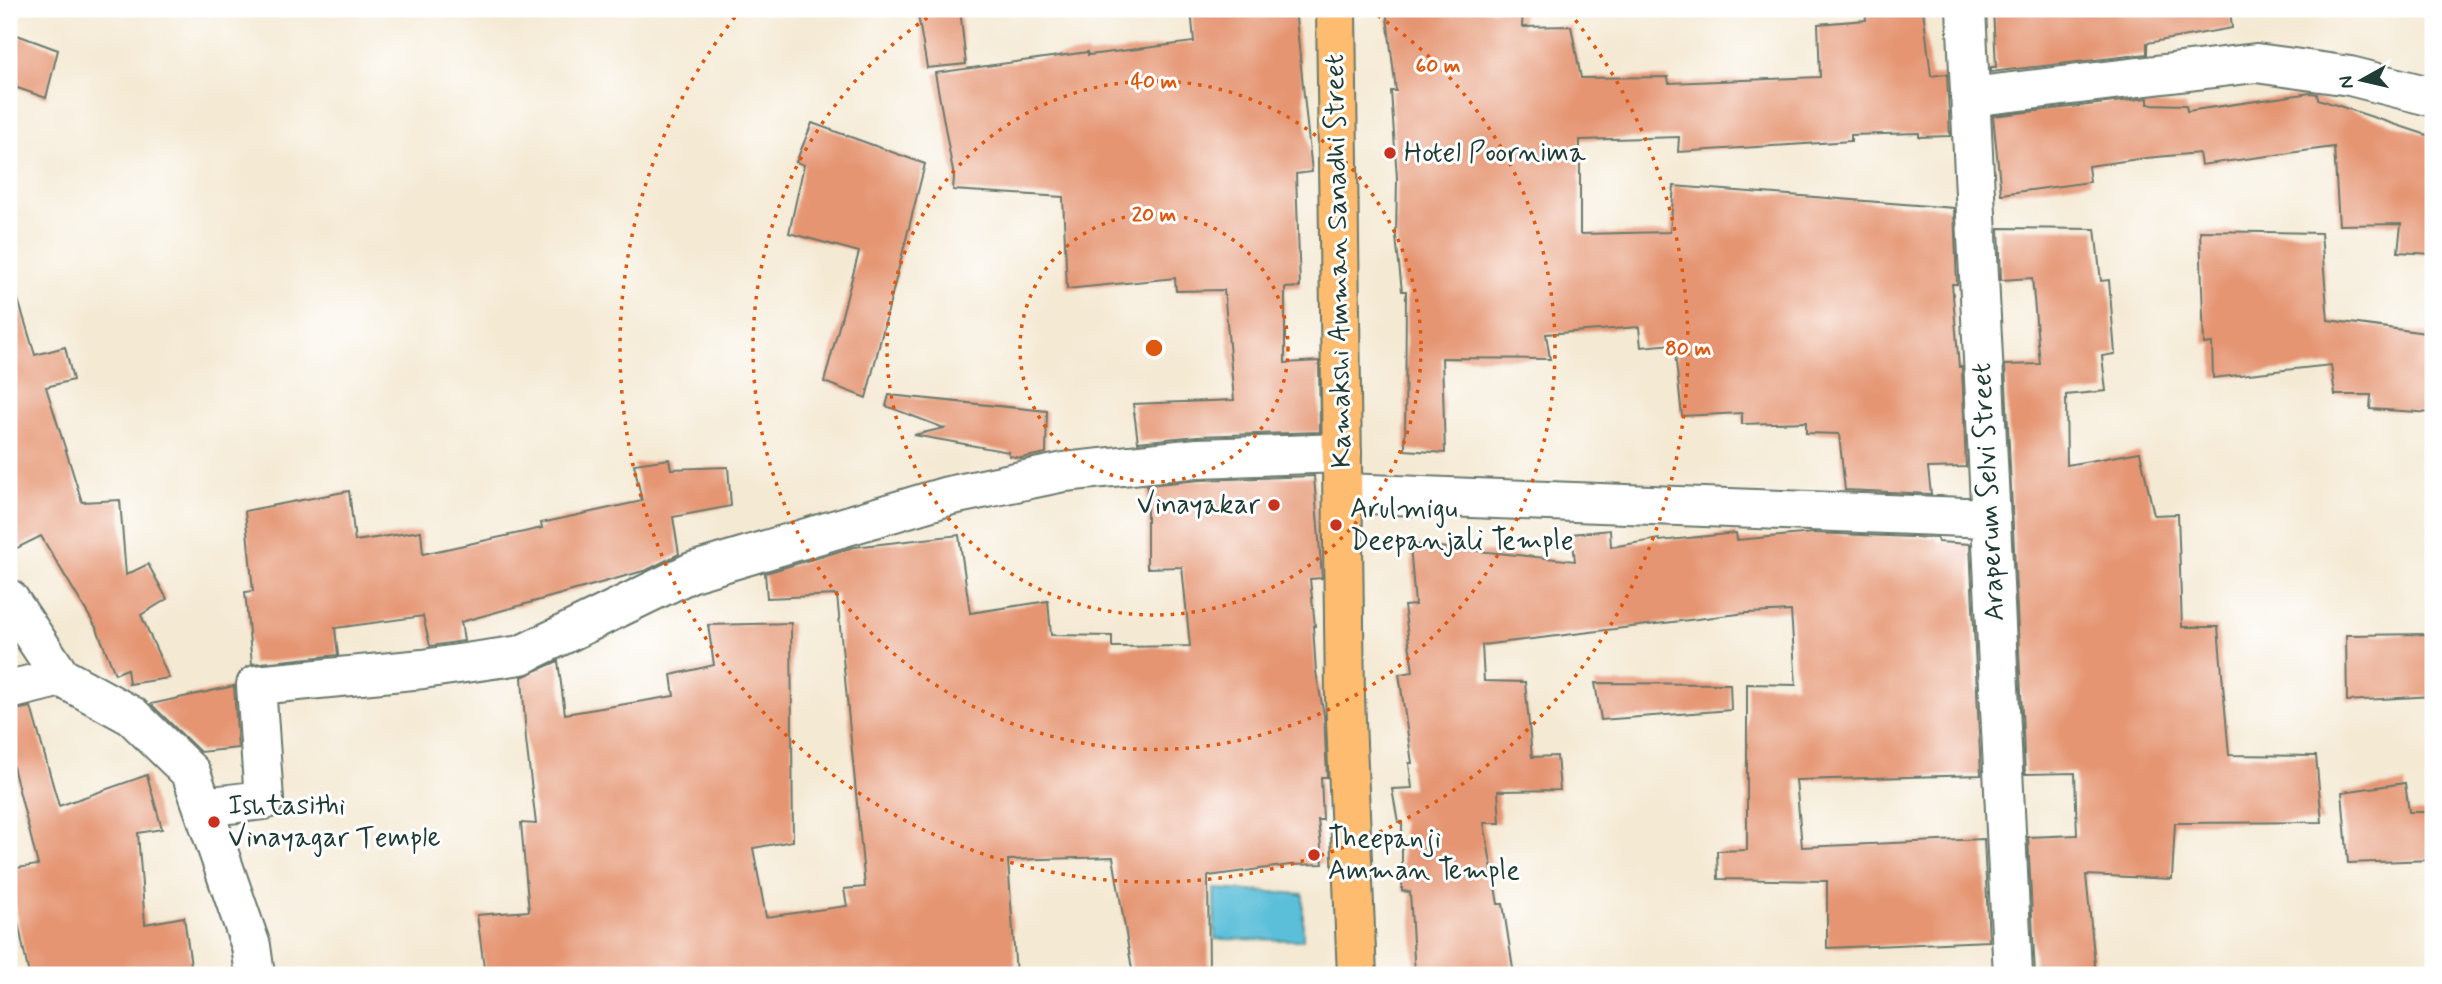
<svg xmlns="http://www.w3.org/2000/svg" width="2442" height="984" font-family="Mynerve,sans-serif">
  <style>
    .water { fill: #5bbfd9; stroke: #3d7e86; stroke-width: 2 }
    .building { fill: #e59572 }
    .lines { fill: none; stroke-linecap: round; stroke-linejoin: round }
    .minor-casing { stroke: #6a796c; stroke-width: 42 }
    .major-casing { stroke: #6a796c; stroke-width: 42 }
    .minor { stroke: #fff; stroke-width: 38 }
    .major { stroke: #fdbc70; stroke-width: 38 }
    .ring { fill: none; stroke: #de580e; stroke-width: 3.5; stroke-dasharray: 3.5 7 }
    .poi-dot { fill: #c8321e; stroke: #fff; stroke-width: 2.5 }
    .labels { text-anchor: middle; dominant-baseline: central; stroke-width: 6; stroke-linejoin: round; paint-order: stroke }
    .poi-label { font-size: 28px; fill: #1f3d34; stroke: #fff; text-anchor: start }
    .street-label { font-size: 28px; fill: #1f3d34; stroke: #fff }
    .centre { fill: #de580e; stroke: #fff; stroke-width: 3.5 }
    .ring-label { font-size: 21px; text-anchor: middle; font-weight: bold; fill: #de580e; stroke: #fff; stroke-width: 6; stroke-linejoin: round; paint-order: stroke }
  </style>
  <rect width="100%" height="100%" fill="#fff"/>
  <filter id="ink" filterUnits="userSpaceOnUse"><feTurbulence type="fractalNoise" baseFrequency=".0143" numOctaves="2"/><feDisplacementMap in="SourceGraphic" scale="14" xChannelSelector="R" yChannelSelector="G"/><feConvolveMatrix kernelMatrix="1 2 1 2 8 2 1 2 1" color-interpolation-filters="sRGB"/></filter>
  <filter id="wash" filterUnits="userSpaceOnUse"><feTurbulence type="fractalNoise" baseFrequency=".00686" numOctaves="4" result="noise"/><feDisplacementMap in="SourceGraphic" scale="28" xChannelSelector="R" yChannelSelector="G"/><feGaussianBlur stdDeviation="1.57" result="paint"/><feColorMatrix in="noise" values="0 0 0 0 0 0 0 0 0 0 0 0 0 0 0 0 0 1.4 0 .05"/><feComposite in="paint" operator="in"/></filter>
  <g filter="url(#wash)">
    <rect width="100%" height="100%" fill="#f4e9d3"/>
    <!-- water -->
    <path class="water" d="M1214,889L1303,894V940L1215,939Z"/>
    <g id="blocks">
      <!-- building -->
      <path class="building" d="M917,9H960L966,64L927,68Z
        M1191,9H1295L1312,172L1296,174L1300,287L1285,288V363L1319,361L1320,432L1197,436L1138,442L1133,404L1234,400L1224,290L1176,291L1175,278L1067,289L1063,197L953,190L954,177L935,73L1088,52V55L1194,42Z
        M1386,9H1523L1522,27L1571,26L1581,78L1668,77L1669,83L1820,77L1818,24L1866,20L1865,9H1923L1931,76L1947,74L1950,136L1919,137V133L1851,135V141L1678,152L1679,137L1580,140V234L1670,232L1674,186L1954,208L1957,284H1952L1959,367H1962L1966,467L1928,468L1931,494L1845,490L1839,434L1806,433V422L1742,424V413L1682,416L1674,344L1641,347L1639,327L1546,334L1550,359L1442,358L1445,453L1405,450L1406,291H1402L1396,237L1397,178L1391,91H1396Z
        M1993,9H2230L2232,28L2147,43V54L1991,72V67H1996Z
        M9,32L58,50L46,98L9,85Z
        M2311,93L2317,94L2318,99L2433,137V254L2398,252L2401,224L2339,225L2334,147L2201,165L2199,153L2146,158L2088,166L2090,182L2001,194L1993,116L2148,98V104L2186,105L2187,111Z
        M812,123L925,164L866,398L824,382L859,252L789,233L804,165L796,162Z
        M1999,228L2095,229L2101,281L2109,280L2115,354L2102,356L2106,391L2066,395L2067,465L2140,452L2154,515L2178,514L2182,627H2218L2229,755L2316,756L2322,822L2175,823L2172,879L2086,875L2096,975H2035L2028,837L2077,835L2075,773L2025,774L2005,365L2040,364L2032,278L2001,280Z
        M2200,231L2321,233L2328,320L2433,334V413L2370,409L2371,395H2335L2331,365L2213,378L2212,343L2204,344Z
        M17,296L35,355L65,347L73,380L46,387L82,502L120,500L126,575L148,564L167,599L141,615L169,678L129,684L127,669L115,674L97,629L41,536L9,552V297Z
        M889,395L1047,411L1046,453L1021,458L1009,456V452L914,435L944,428L886,406Z
        M669,459L671,469L728,467L731,506L673,517L679,554L647,570L461,622L464,641L430,646L423,616L335,628L338,655L252,664L245,592L253,591L245,511L349,491L355,541L421,531L423,554L542,528L541,523L642,501L634,464Z
        M1314,476L1322,578L1310,579L1315,626H1313L1316,672L1324,715L1327,777H1321L1323,820H1318L1323,864L1290,865L1208,876L1209,971H1177V975H1133L1113,857L1008,860L1016,975H485L477,915L529,911L521,823L536,824L526,740L522,677L558,661L565,714L674,696L671,675L714,665L708,625L791,623L793,841L753,848L766,917L847,906L844,889L865,887L837,595L767,598L765,573L854,547L959,535L970,613L1048,601L1051,635L1112,636V647L1190,646L1182,567L1147,568V485L1200,480Z
        M1610,530L1611,547L1659,539L1660,541L1736,533L1737,540L1813,533L1937,538L1938,542L1970,544L1981,775L1796,780L1802,847L1984,839L1989,941L1827,948V881L1718,879L1717,851L1747,850V684L1796,685L1791,611L1747,613L1482,645L1484,681L1525,682L1532,757L1557,756L1560,790L1498,791L1500,823H1484L1498,904H1503L1514,975H1415L1410,892L1402,891V822H1398L1392,789L1412,788L1409,763H1412L1399,674L1413,672L1404,606L1415,605L1410,544L1575,561L1572,534Z
        M2433,634V696L2347,701L2346,635Z
        M1595,683L1730,684L1731,710L1601,720Z
        M234,686L238,748L200,752L151,704Z
        M31,707L59,806L147,775L162,829L138,833L145,924L184,917L191,965L134,975H29L9,880V869L38,865L9,751V711Z
        M2405,783L2409,812H2433V860L2348,863L2342,792Z"/>
    </g>
  </g>
  <g filter="url(#ink)">
    <use href="#blocks" fill-opacity="0" stroke="#6a796c" stroke-width="2"/>
    <g class="lines">
      <defs>
        <path id="minor" d="M1966,9L2013,975
          M1970,97L2256,63L2350,76L2433,97
          M1343,493L1991,518
          M9,599L61,677L132,716L191,773L251,946L255,975
          M9,690L61,677
          M203,807L264,800L256,685L423,669L521,655L692,572L948,496L1064,472L1198,458L1342,453"/>
        <path id="major" d="M1336,9L1345,697L1357,975"/>
      </defs>
      <!-- minor casing -->
      <use href="#minor" class="minor-casing"/>
      <!-- major casing -->
      <use href="#major" class="major-casing"/>
      <!-- minor -->
      <use href="#minor" class="minor"/>
      <!-- major -->
      <use href="#major" class="major"/>
    </g>
  </g>
  <!-- distance rings -->
  <g class="ring">
    <circle cx="1154" cy="348" r="134"/>
    <circle cx="1154" cy="348" r="267"/>
    <path d="M1369 10A401 401 0 1 1 939 10"/>
    <path d="M1569 12A534 534 0 1 1 739 12"/>
  </g>
  <!-- markers -->
  <g class="poi-dot">
    <circle cx="1390" cy="153" r="7"/>
    <circle cx="1274" cy="505" r="7"/>
    <circle cx="1336" cy="525" r="7"/>
    <circle cx="214" cy="822" r="7"/>
    <circle cx="1314" cy="855" r="7"/>
  </g>
  <g class="labels">
    <!-- poi labels -->
    <g class="poi-label">
      <text x="1404" y="153">Hotel Poornima</text>
      <text x="1260" y="505" text-anchor="end">Vinayakar</text>
      <text x="1350" y="509">Arulmigu<tspan x="1350" dy="32">Deepanjali Temple</tspan></text>
      <text x="228" y="806">Ishtasithi<tspan x="228" dy="32">Vinayagar Temple</tspan></text>
      <text x="1328" y="839">Theepanji<tspan x="1328" dy="32">Amman Temple</tspan></text>
    </g>
    <!-- street labels -->
    <g class="street-label">
      <text transform="translate(1339 261) rotate(-91)">Kamakshi Amman Sanadhi Street</text>
      <text transform="translate(1989 492) rotate(-93)">Araperum Selvi Street</text>
    </g>
  </g>
  <circle cx="1154" cy="348" r="10" class="centre"/>
  <g class="ring-label">
    <text x="1438" y="72">60 m</text>
    <text x="1154" y="88">40 m</text>
    <text x="1154" y="221">20 m</text>
    <text x="1688" y="355">80 m</text>
  </g>
  <!-- margin -->
  <rect width="2442" height="984" fill="none" stroke="#fff" stroke-width="35"/>
  <!-- north arrow -->
  <g transform="translate(2362 80) rotate(262)" stroke="#ffffff" stroke-width="5" paint-order="stroke">
  <path d="M0-5L12 26L0 18L-12 26Z" fill="#1f3d34"/>
  <text y="-10" font-size="19" font-weight="bold" text-anchor="middle" fill="#1f3d34">N</text>
  </g>
</svg>
